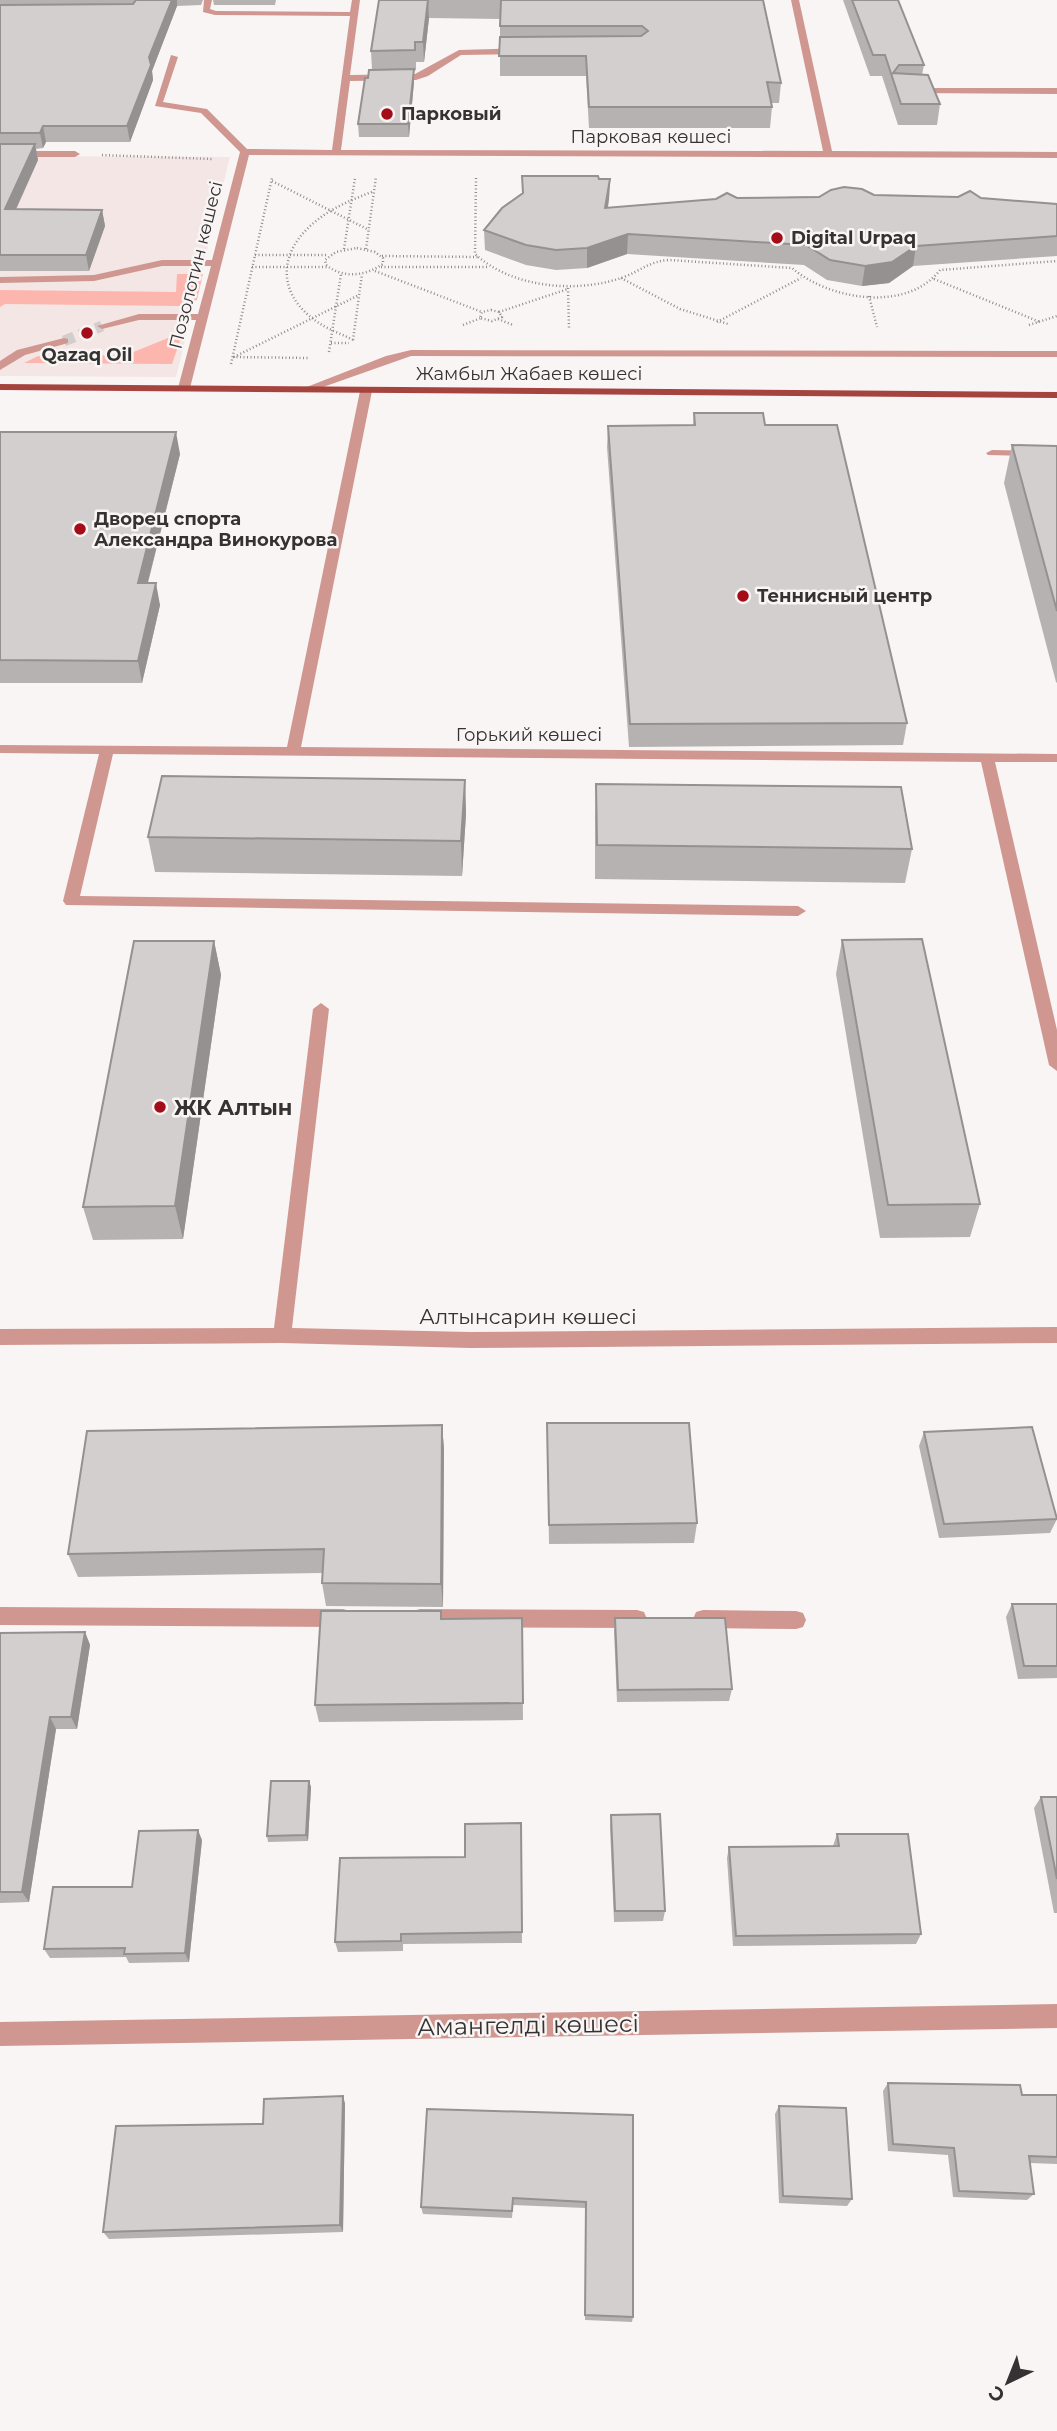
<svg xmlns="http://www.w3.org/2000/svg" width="1057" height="2431" font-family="Montserrat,sans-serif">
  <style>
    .built { fill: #f4e6e4 }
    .green { fill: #fcb6ae }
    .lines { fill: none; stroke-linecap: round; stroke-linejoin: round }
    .minor-tunnel { stroke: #d2cecd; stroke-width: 11; stroke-dasharray: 11 6; stroke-linecap: butt }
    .path { stroke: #908e8d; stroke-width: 2.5; stroke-dasharray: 1 2.5; stroke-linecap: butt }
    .minor { fill: #d09791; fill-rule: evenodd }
    .major { fill: #a5443e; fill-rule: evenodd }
    .wall { fill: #b5b2b1 }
    .shaded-wall { fill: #949190 }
    .building { fill: #d3cfce; stroke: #949190; stroke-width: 2 }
    .poi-dot { fill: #a40c17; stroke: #f9f5f4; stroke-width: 2.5 }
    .labels { text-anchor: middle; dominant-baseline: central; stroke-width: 5; stroke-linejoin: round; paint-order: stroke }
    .far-poi-label { font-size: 18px; font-weight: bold; fill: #343232; stroke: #f9f5f4; text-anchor: start }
    .far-street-label { font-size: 18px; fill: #343232; stroke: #f9f5f4 }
    .poi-label { font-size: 21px; font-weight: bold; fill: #343232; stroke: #f9f5f4; text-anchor: start }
    .street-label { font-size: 21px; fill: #343232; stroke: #f9f5f4 }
    .near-street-label { font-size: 24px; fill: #343232; stroke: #f9f5f4 }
  </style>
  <rect width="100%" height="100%" fill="#f9f5f4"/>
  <!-- built -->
  <path class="built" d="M0,156L230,157L176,377L0,376Z"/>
  <!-- green -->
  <path class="green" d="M177,274H203L197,300L180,306L5,304L0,307V290L176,292Z
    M183,332L172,364L24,363L38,356L126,355Z"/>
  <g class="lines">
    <!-- minor-tunnel -->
    <path class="minor-tunnel" d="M64,341L102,326"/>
    <!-- path -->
    <path class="path" d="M102,155L213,159
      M476,178L475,254C512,288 577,294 624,277C640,271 650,261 669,260L792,268C829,300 907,313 940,270L1057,261
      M272,181L369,230
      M357,248L375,252L383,258V264C365,276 344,279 326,265L325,260L336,252Z
      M344,249L355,178
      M366,249L376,177
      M255,255H328
      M382,256L478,257
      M252,267H327
      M381,267H488
      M375,271L482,312
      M621,278L680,309L728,324
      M934,279L1040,322
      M568,288L569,328
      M869,296L877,327
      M491,310L499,312L502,317L492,321L480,318L482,312Z
      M499,312L568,289
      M498,319L513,325
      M717,322L801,278
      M463,325L481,318
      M1029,325L1057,316
      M353,340C342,334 329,330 319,323C276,295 277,252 316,221C333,207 354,199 374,191
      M353,340L362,274
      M331,343H349
      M329,352L341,274
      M233,357L309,358
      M234,357L359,295
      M231,364L272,178"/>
    <!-- minor -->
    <path class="minor" d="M204,0H212L210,9L216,11L350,12L352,0H360L350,75L415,74L459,50L523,48L527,51L523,54L461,55L428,76L416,80L350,81L341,150L823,151L791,0H799L832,151L1057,152V158L249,155L190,388L184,391L178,388L196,320H139L102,329L97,326L139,314H198L211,266H162L94,281L0,283V277L94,275L162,260H212L240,152L201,113L155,106L171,55L178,57L163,102L207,109L247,149L332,150L350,16L215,15L203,12Z
      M914,88H1057V94L911,93Z
      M0,151H75L80,154L75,157H0Z
      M64,338L68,339V343L25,355L0,370V361L17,350Z
      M411,350L1057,351V357L411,356L309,392L299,390L386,356Z
      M366,388L372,391L301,747L1057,754V762H995L1057,1030V1071L1049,1065L981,762L113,754L80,896L798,906L806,911L798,916L66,905L63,901L99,754L0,753V745L287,747L360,391Z
      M992,450L1057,451V457L988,455L986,453Z
      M321,1003L329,1009L292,1328L470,1332L1057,1327V1343L470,1348L282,1343L0,1345V1329L274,1328L313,1009Z
      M0,1607L343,1609L350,1611L353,1618L350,1625L343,1627L0,1625Z
      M420,1609L637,1610L644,1612L647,1619L644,1626L637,1628L420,1627L413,1625L410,1618L413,1611Z
      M703,1610L796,1611L803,1613L806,1620L803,1627L796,1629L703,1628L696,1626L693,1619L696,1612Z
      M1057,2004V2028L0,2046V2022Z"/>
    <!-- major -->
    <path class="major" d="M0,384L1057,392V398L0,390Z"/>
  </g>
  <!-- wall -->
  <path class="wall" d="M0,0H203L201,5L177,6L152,71L153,80L130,142H46L43,148L36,149L38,160L16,210H102L105,226L89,271H0Z
    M213,0H276L275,5H214Z
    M379,0H763L781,83L779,103H771L772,107L770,128H589L586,76H500V19L429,18L424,62H416V70L414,71V82L409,137H359L358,124L368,78L372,70L371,51Z
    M843,0H898L924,65L922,75L940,104L937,125H898L882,76H870Z
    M522,176L610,179L609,199L608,208L737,198L874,195L981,198L1057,204V256L913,266L889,283L862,286L827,280L804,265L627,254L587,268L556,270L526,265L485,250L484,230L522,194Z
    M694,413L765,425L907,723L903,745L629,747L607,447L608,426L693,425Z
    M0,432L180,454L148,583L160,605L142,683H0Z
    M1012,445L1057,446V683L1056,682L1004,483Z
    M465,780L466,814L462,876L155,872L148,837Z
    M596,784L912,849L905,883L595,879V818Z
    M842,940L980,1204L970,1237L880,1238L836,974Z
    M214,941L221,975L183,1239L93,1240L83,1207Z
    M547,1423L697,1523L694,1543L549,1544Z
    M442,1425L444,1449L443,1607L326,1606L322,1583V1573L78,1577L68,1554Z
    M924,1432L1057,1519L1050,1533L939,1538L919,1446Z
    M1012,1604H1057V1678L1018,1679L1006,1617Z
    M441,1611L442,1619L522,1618L523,1720L319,1722L315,1705Z
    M615,1618L732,1689L729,1701L617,1702L614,1631Z
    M85,1632L90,1645L77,1729H56L29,1902L0,1903V1633Z
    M309,1781L311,1787L308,1841L268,1842L267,1836Z
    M1041,1797H1057V1913H1054L1034,1808Z
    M611,1815L665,1911L663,1921L614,1922L610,1827Z
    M521,1823L522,1943L403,1944V1951L338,1952L335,1942L465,1857Z
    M837,1834L921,1934L916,1944L733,1946L727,1858L729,1847L833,1846Z
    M202,1840L189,1962L129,1963L126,1957L50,1958L44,1949L132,1887Z
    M888,2083L1022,2095H1057V2164L1030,2163L1034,2194L1027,2200L953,2197L948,2155L888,2151L883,2091Z
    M343,2096L345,2104L343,2232L109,2239L103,2232L263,2124Z
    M779,2106L852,2199L847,2206L779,2203L775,2114Z
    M633,2115V2317L632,2322L585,2320V2208L513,2205L512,2218L423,2214L421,2207Z"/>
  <!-- shaded-wall -->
  <path class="shaded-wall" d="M172,0H177V6L152,71L153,80L130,142L127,126L149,57Z
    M428,0L429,18L424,62L423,42Z
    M414,69V82L409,137L408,124Z
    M43,126L46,142L43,148L40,133Z
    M35,144L38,160L8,226L5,209Z
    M610,179L609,199L604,228L605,208Z
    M102,210L105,226L89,271L86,255Z
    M628,234L627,254L587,268V248Z
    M916,246L913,266L889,283L862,286L865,266Z
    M176,432L180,454L142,605L138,583Z
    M156,583L160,605L142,683L138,661Z
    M465,780L466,814L462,876L461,841Z
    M214,941L221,975L183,1239L175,1206Z
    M442,1425L444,1449L443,1607L441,1584Z
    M85,1632L90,1645L77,1729L71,1717Z
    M50,1717L56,1729L29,1902L22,1892Z
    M309,1781L311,1787L308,1841L306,1835Z
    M198,1830L202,1840L189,1962L185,1953Z
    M343,2096L345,2104L343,2232L340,2225Z"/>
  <!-- building -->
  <path class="building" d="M136,0H172L149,57L151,65L127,126H43L40,133H0V5L133,4Z
    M379,0H428L423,42H415V50L371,51Z
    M501,0H763L781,83L767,82L772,107H589L586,56H499L500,37L641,36L648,31L642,26H500Z
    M852,0H898L924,65H899L893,73L928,75L940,104H901L885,55H873Z
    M414,69L408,124H358L365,78H368L369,70Z
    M0,144H35L5,209L102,210L86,255H0Z
    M522,176H598L599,179H610L605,208L716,199L727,193L737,198L819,197L831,190L844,187L862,189L874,195L958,197L970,191L981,198L1057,204V236L916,246L892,262L865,266L830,260L806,245L628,234L587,248L556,250L526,245L484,230L502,208L523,193Z
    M694,413H763L765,425H837L907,723L630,724L608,426L695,425Z
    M0,432H176L138,583H156L138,661L0,660Z
    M1012,445L1057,446V611Z
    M162,776L465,780L461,841L148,837Z
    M596,784L901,787L912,849L597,845Z
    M922,939L980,1204L888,1205L842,940Z
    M134,941H214L175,1206L83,1207Z
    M547,1423H689L697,1523L549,1525Z
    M442,1425L441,1584L322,1583L324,1549L68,1554L87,1431Z
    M1032,1427L1057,1519L944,1524L924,1432Z
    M1012,1604H1057V1666H1024Z
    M321,1611H441V1619L522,1618L523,1703L315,1705Z
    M615,1618H725L732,1689L618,1690Z
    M85,1632L71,1717H50L22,1892H0V1633Z
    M271,1781H309L306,1835L267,1836Z
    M1041,1797H1057V1879Z
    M660,1814L665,1911H615L611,1815Z
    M521,1823L522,1932L401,1934V1941L335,1942L340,1858L465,1857V1824Z
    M198,1830L185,1953L124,1954L125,1948L44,1949L53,1887H132L139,1831Z
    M837,1834H908L921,1934L736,1936L729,1847L839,1846Z
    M888,2083L1020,2085L1022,2095H1057V2157L1029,2156L1034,2194L959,2191L954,2148L893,2144Z
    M343,2096L340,2225L103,2232L116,2126L263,2124L264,2099Z
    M779,2106L846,2108L852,2199L783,2196Z
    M427,2109L633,2115V2317L585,2315L586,2202L513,2198L512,2211L421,2207Z"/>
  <!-- markers -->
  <g class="poi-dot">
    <circle cx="387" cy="114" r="7"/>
    <circle cx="777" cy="238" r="7"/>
    <circle cx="87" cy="333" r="7"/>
    <circle cx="80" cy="529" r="7"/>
    <circle cx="743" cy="596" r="7"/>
    <circle cx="160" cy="1107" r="7"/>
  </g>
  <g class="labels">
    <!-- far-poi labels -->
    <g class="far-poi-label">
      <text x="401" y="114">Парковый</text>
      <text x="791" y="238">Digital Urpaq</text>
      <text x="87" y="355" text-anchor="middle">Qazaq Oil</text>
      <text x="94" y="519">Дворец спорта<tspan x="94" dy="21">Александра Винокурова</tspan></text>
      <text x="757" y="596">Теннисный центр</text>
    </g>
    <!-- far-street labels -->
    <g class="far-street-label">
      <text x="651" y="137">Парковая көшесі</text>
      <text transform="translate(196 265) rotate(-76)">Позолотин көшесі</text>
      <text x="529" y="374">Жамбыл Жабаев көшесі</text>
      <text x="529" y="735">Горький көшесі</text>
    </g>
    <!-- poi labels -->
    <g class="poi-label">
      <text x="174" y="1107">ЖК Алтын</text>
    </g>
    <!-- street labels -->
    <g class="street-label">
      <text x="528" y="1316">Алтынсарин көшесі</text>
    </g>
    <!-- near-street labels -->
    <g class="near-street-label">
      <text transform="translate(528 2025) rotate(-1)">Амангелді көшесі</text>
    </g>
  </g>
  <!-- north arrow -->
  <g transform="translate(1008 2382) rotate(223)" stroke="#f9f5f4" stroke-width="5" paint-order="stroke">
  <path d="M0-5L12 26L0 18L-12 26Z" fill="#343232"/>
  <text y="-10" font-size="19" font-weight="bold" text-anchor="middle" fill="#343232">С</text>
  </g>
</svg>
